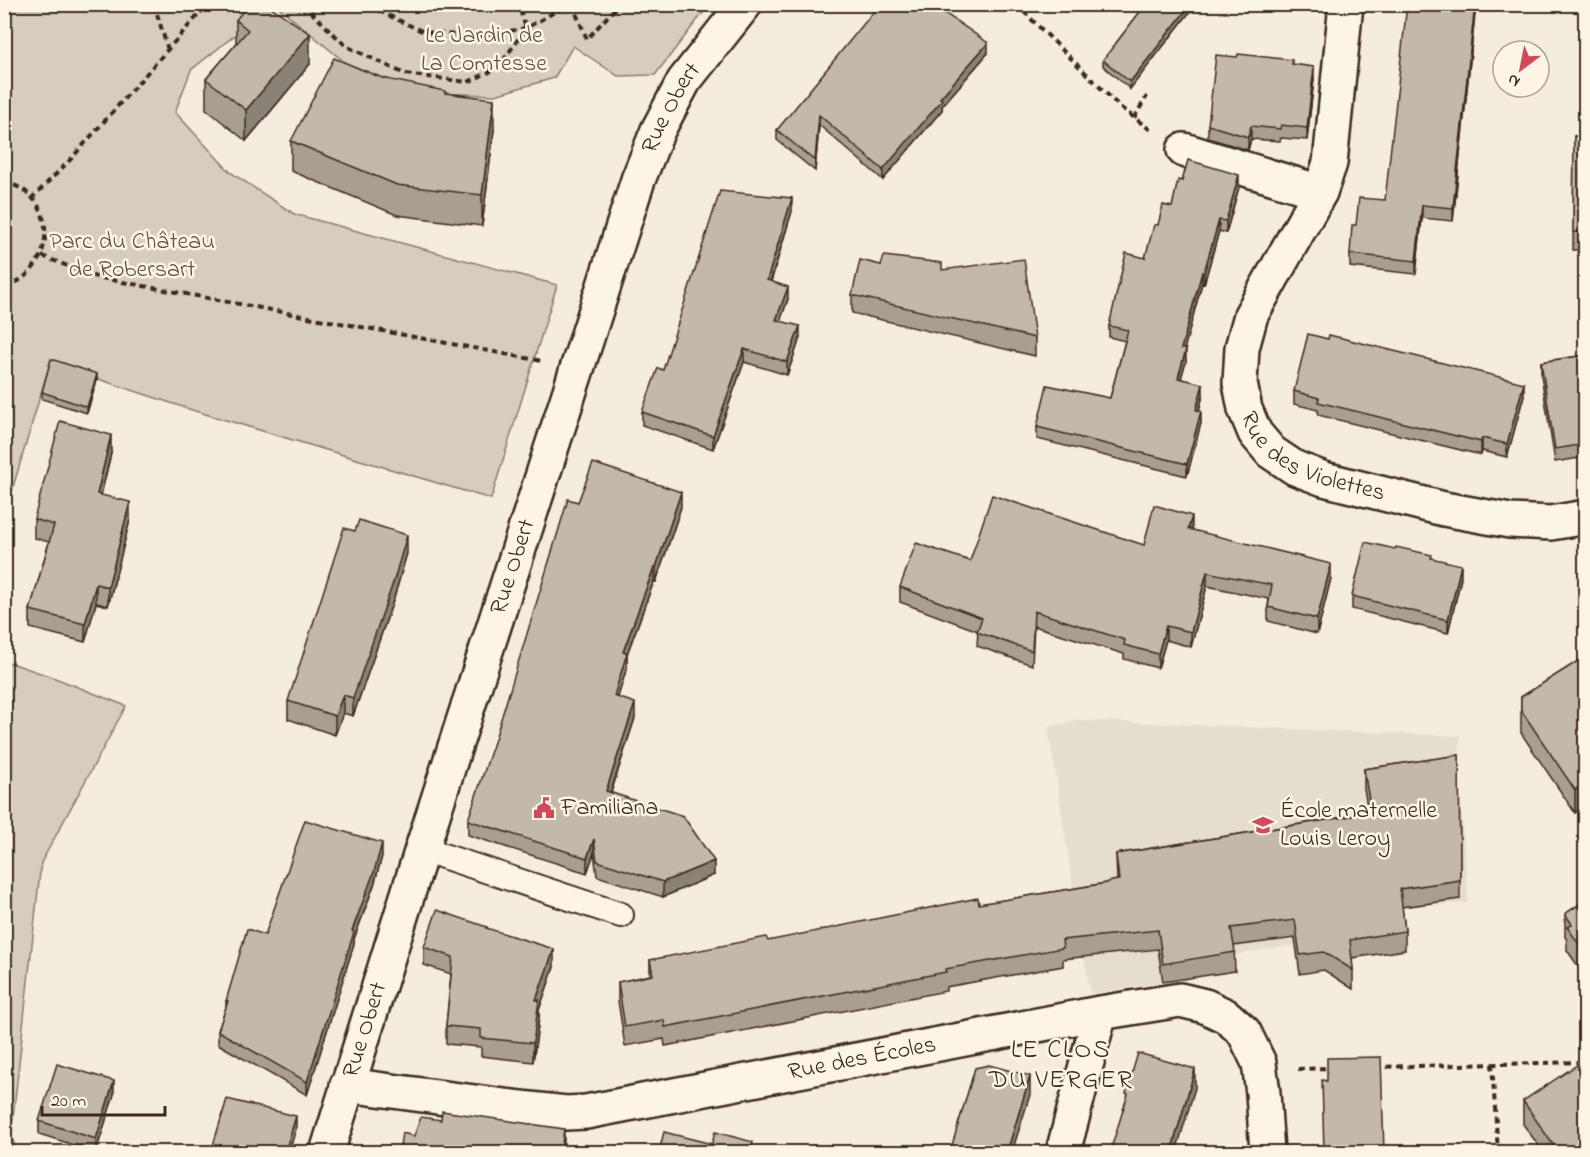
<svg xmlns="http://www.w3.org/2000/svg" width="1590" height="1157" font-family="'Indie Flower',sans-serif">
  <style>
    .built { fill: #e5ddce }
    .green { fill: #d6cdbd; stroke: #887c6e; stroke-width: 1.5 }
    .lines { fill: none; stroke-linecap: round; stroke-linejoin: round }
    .service-casing { stroke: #3b2a1e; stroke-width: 28 }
    .minor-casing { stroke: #3b2a1e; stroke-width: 38 }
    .tertiary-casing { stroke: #3b2a1e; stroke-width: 38 }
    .path { stroke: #3b2a1e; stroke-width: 4; stroke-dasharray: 6 4.5; stroke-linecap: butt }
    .service { stroke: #fcf5e5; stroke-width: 24 }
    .minor { stroke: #fcf5e5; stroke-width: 33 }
    .tertiary { stroke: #fcf5e5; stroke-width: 33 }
    .wall { fill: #a89f92; stroke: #3b2a1e; stroke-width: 1.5 }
    .shaded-wall { fill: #888277; stroke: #3b2a1e; stroke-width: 1.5 }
    .building { fill: #c3b9aa; stroke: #3b2a1e; stroke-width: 1.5 }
    .labels { text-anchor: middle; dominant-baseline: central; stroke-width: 5; stroke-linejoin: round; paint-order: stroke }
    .park-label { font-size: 24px; fill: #625346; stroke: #fcf5e5 }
    .street-label { font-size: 24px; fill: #3b2a1e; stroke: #fcf5e5 }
    .poi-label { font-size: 24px; fill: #3b2a1e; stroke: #fcf5e5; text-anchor: start }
    .neighbourhood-label { font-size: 26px; letter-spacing: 1.5px; fill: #3b2a1e; stroke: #fcf5e5 }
  </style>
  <rect width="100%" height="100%" fill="#f4eddd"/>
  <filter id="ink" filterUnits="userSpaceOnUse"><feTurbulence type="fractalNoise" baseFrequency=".0167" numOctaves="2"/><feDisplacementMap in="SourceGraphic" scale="12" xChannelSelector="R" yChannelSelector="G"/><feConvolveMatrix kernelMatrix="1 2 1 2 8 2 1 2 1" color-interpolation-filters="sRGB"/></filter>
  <g filter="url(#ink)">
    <!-- built -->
    <path class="built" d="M1076,720L1460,736L1459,773L1468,903L1400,907L1405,950L1350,958L1331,975L1324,970L1305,973L1299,968L1295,945L1233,955L1227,972L1090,994L1048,727Z"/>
    <!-- green -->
    <path class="green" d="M5,5H273L191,70L175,112L230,172L294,214L557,285L491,499L192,410L50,363L5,514Z
      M276,5H709L655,75L618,76L573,46L554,78L495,95L424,93L347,64Z
      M5,661L55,678L126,706L41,863L11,1136L18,1152H4Z"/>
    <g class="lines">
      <defs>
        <path id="service" d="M422,849L621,915"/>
        <g id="minor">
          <path id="s1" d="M1346,4L1330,163L1320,192L1310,210L1251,315L1242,348L1240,383L1245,409L1255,433L1271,452L1295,468L1324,479L1444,509L1510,521L1551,523L1586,517"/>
          <path d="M1184,150L1320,192"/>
          <path id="s2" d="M347,1085L505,1106L566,1113L586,1112L1100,1013L1180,1000L1205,1006L1226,1016L1244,1032L1259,1063L1263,1093L1267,1152"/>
          <path d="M1063,1152L1100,1013"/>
        </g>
        <g id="tertiary">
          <path id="s3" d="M327,1152L422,849L638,180L658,130L684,81L745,4"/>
        </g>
      </defs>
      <!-- service casing -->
      <use href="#service" class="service-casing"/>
      <!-- minor casing -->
      <use href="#minor" class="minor-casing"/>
      <!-- tertiary casing -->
      <use href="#tertiary" class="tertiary-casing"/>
      <!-- path -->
      <path class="path" d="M154,4L168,50
        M303,4L346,46L405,74L468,82L498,68L526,28L518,4
        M371,4L377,10L424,32L476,37L526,28L569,4
        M572,4L587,39L619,4
        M1016,4L1120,107L1152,131
        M1134,118L1147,96
        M4,182C60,194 58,272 4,287
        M31,199L70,160L208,4
        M42,256L96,277L542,361
        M1492,1064L1498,1152
        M1376,1067L1586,1062
        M1298,1069L1330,1068"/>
      <!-- service -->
      <use href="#service" class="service"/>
      <!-- minor -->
      <use href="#minor" class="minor"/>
      <!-- tertiary -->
      <use href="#tertiary" class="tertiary"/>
    </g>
    <!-- wall -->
    <path class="wall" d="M1146,4H1196L1130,89L1103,66V60Z
      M1476,4L1453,221L1422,218L1416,274L1350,267V254L1356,225L1385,200Z
      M941,11L988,53L942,106V110L883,180L819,125L815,171L777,140V130Z
      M236,20L310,64L246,141L206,109V79L236,44Z
      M1292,64L1314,79L1307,140L1281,138L1280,141L1251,139L1248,150L1208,138V125Z
      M445,93L494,129L482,226L397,215L291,171V141Z
      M1574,136L1586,137V250H1573Z
      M1239,187L1226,233L1219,231L1204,284L1202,283L1184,349L1186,361L1181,378L1203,395L1199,411L1201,423L1187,476L1037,439V427L1110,398L1125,341L1109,337V326L1145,258L1158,225L1172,207Z
      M792,211L771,282L788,299L780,321L800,338L787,375L744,362L713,449L642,425V412Z
      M881,265L942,270L1035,338V356L852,313V295Z
      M1586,355V457L1555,462L1541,375V362Z
      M97,380L87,413L42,399V392Z
      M1294,391L1524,395L1507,457L1482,451L1481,455L1318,415V410L1294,404Z
      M111,453L101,495L130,520L108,606L96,603L85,642L30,628V610L49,542L34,538V519Z
      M681,507L656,582L654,581L627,654V667L618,697L635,718L611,793L714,875L663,897L597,876L594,853L587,873L468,835V820Z
      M1192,530L1331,578L1317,634L1268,621V607L1269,599L1207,586L1191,647L1166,640L1158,668L1124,659V654L1034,626L1032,665L977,646L978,631L900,602V587L970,561L1144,545Z
      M407,553L394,598L353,716L343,713L335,735L288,719V701Z
      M1432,558L1461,578L1448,633L1352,609V596Z
      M1586,656V819L1585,820L1579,810L1575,813L1521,733V697Z
      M1459,755L1460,899L1402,907L1405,931V950L1352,958L1353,970V989L1324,970L1300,974L1295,938L1234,946L1235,971L1163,982L1158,949L1063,959V966L946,987V991L665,1046L664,1039L625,1046L618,1001V982L650,975V960L768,941L979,904L1107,883L1117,880L1116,854L1368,813L1364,788V769Z
      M382,856L374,885L354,939V944L307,1095L218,1044V1031L226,1008V1001L265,935Z
      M1586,900V978L1567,950V940L1565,937V914Z
      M487,928L554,967L539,1010V1018L533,1062L481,1056V1047L446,1044V1026L451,974L424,965V947Z
      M114,1094L96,1152L39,1134V1121Z
      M1523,1101L1586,1152H1543L1523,1124Z"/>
    <!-- shaded-wall -->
    <path class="shaded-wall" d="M938,4H946L936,17V7Z
      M1191,4H1196L1130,89V82Z
      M1475,4H1476L1453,221V208Z
      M310,34V64L246,141V110Z
      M988,43V53L942,106V110L883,180V170L940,98Z
      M1314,67V79L1307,140V128Z
      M494,99V129L482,226V195Z
      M819,115V125L815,171V161Z
      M1251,126V139L1248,150V137Z
      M1239,175V187L1226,233V221Z
      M792,198V211L767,293V280Z
      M1422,205V218L1416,274V261Z
      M1219,220V231L1204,284V272Z
      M1202,272V283L1181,361V349Z
      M788,287V299L776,333V320Z
      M800,326V338L787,375V362Z
      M744,349V362L713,449V436Z
      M1186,349V361L1178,389V378Z
      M97,374V380L87,413V407Z
      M1524,383V395L1507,457V444Z
      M1203,384V395L1196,422V410Z
      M1201,411V423L1187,476V464Z
      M111,435V453L97,512V494Z
      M1482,438V451L1481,455V442Z
      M681,492V507L656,582V567Z
      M130,502V520L108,606V587Z
      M1192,516V530L1188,529Z
      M407,535V553L394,598L353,716V698Z
      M1331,564V578L1317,634V619Z
      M1461,565V578L1448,633V620Z
      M654,567V581L627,654V667L614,710V696L623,652Z
      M1207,572V586L1191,647V632Z
      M96,584V603L85,642V624Z
      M1166,626V640L1158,668V654Z
      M343,695V713L335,735V716Z
      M635,703V718L606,806V791Z
      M1579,787V810L1575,813V790Z
      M594,839V853L587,873V858Z
      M382,843V856L374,885L354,939V944L307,1095V1082L352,931Z
      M714,861V875L663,897V882Z
      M554,949V967L539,1010V1018L533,1062V1043L536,1000Z
      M1195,1069V1088L1176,1152H1171Z
      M1030,1076V1095L1012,1152H1007Z
      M114,1081V1094L96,1152V1139Z
      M296,1116V1129L289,1152H285Z
      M564,1129V1152H561Z"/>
    <!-- building -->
    <path class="building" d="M248,4H267L310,34L246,110L206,79L248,30L236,20Z
      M880,4H938L936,7L988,43L940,98L942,100L883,170L819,115L815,161L777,130Z
      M1146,4H1191L1130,82L1103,60Z
      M1407,4H1475L1453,208L1422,205L1416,261L1350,254L1352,225H1356L1359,198L1385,200Z
      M1238,54L1292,60V64L1314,67L1307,128L1281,125L1280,129L1251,126L1248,137L1208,125L1216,55L1237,57Z
      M334,58L382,78L445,91V93L494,99L482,195L397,185L291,141Z
      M1574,136L1586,137V232H1573Z
      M1188,160L1239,175L1226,221L1219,220L1204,272H1202L1181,349H1186L1178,378L1203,384L1196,410L1201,411L1187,464L1037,427L1047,385L1110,398L1128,330L1109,326L1126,253L1145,258L1154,225H1158L1163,205L1172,207L1178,180L1182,181Z
      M720,191L792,198L767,280L788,287L776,320L800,326L787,362L744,349L713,436L642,412L658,368L663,370Z
      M884,256L942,263V270L1024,259L1035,338L852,295L860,260L881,265Z
      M1308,334L1328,339L1329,335L1524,383L1507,444L1482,438L1481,442L1318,402L1319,398L1294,391Z
      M1586,355V444L1555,449L1541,362Z
      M51,359L97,374L87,407L42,392Z
      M60,421L111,435L97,494L130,502L108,587L96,584L85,624L30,610L54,525L34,519Z
      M593,463L681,492L656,567H654L623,652L627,653L614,696L635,703L606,791L683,816L714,861L663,882L597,861L594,839L587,858L468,820L495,739L568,499L578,502Z
      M992,495L1144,545L1154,505L1192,516L1188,529L1331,564L1317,619L1268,607L1272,585L1207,572L1191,632L1166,626L1158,654L1124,645L1125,640L1034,611L1032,651L977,632L982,618L900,587L916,543L970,561Z
      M359,520L407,535L394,580L353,698L343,695L335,716L288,701L344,528L355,531Z
      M1365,542L1395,549L1396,547L1432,555L1431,558L1461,565L1448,620L1352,596Z
      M1586,656V796H1585L1579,787L1575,790L1521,710V697Z
      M1459,755L1460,880L1400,889L1405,931L1350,940L1353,970L1324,952L1300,955L1295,920L1231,928L1235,952L1163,964L1158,930L1062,940L1063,948L945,969L946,972L665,1027L664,1020L625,1027L618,982L653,975L650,960L766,937L768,941L978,898L979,904L1107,883V882L1119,880L1116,854L1371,813L1364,769Z
      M305,820L382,843L374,872L352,931L354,932L307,1082L218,1031L228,1001H226L247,929L265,935Z
      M1586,900V954L1567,927L1572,924L1565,914Z
      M437,910L487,927L486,928L554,949L536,1000H539L533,1043L481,1038V1029L446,1026L453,957L424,947Z
      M1138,1053L1195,1069L1171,1152H1110L1128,1094L1126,1093Z
      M1381,1057L1384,1152H1324L1322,1080L1327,1081V1058Z
      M1586,1059V1152H1558L1523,1101Z
      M57,1064L114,1081L96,1139L39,1121Z
      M989,1065L1030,1076L1007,1152H950L975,1068Z
      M227,1099L296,1116L285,1152H211Z
      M442,1111L564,1129L561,1152H399L402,1133L414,1136L421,1117L441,1120Z
      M664,1132L712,1144L715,1132L753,1142L751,1152H659Z
      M357,1148L388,1152H356Z"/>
  </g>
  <!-- icons -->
  <defs>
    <symbol id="civic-bare" viewBox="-9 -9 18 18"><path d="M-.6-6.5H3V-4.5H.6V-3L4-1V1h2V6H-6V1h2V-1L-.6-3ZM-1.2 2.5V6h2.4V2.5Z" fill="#d1495b" stroke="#fcf5e5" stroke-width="2.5" paint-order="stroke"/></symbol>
    <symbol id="school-bare" viewBox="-9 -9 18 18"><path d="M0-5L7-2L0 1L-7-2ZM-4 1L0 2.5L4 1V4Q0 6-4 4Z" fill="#d1495b" stroke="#fcf5e5" stroke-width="2.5" paint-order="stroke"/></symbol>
  </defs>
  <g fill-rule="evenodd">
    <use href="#civic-bare" x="529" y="793" width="30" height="30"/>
    <use href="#school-bare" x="1248" y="810" width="30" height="30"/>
  </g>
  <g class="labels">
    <!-- park labels -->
    <g class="park-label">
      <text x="484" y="36">Le Jardin de<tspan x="484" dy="28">La Comtesse</tspan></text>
      <text x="132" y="242">Parc du Château<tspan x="132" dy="28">de Robersart</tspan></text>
    </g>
    <!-- street labels -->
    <g class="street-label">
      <text stroke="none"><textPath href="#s3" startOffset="1100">Rue Obert</textPath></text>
      <text stroke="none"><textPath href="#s1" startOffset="516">Rue des Violettes</textPath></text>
      <text stroke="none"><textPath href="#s3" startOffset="614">Rue Obert</textPath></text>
      <text stroke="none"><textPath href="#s3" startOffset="128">Rue Obert</textPath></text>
      <text stroke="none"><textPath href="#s2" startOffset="522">Rue des Écoles</textPath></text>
    </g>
    <!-- poi labels -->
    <g class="poi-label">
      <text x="561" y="808">Familiana</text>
      <text x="1280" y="811">École maternelle<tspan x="1280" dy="28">Louis Leroy</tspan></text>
    </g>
    <!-- neighbourhood labels -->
    <g class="neighbourhood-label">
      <text x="1061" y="1051">LE CLOS<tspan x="1061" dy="30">DU VERGER</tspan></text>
    </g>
  </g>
  <!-- margin -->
  <rect width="1590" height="1157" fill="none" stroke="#fcf5e5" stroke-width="24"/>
  <rect x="12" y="12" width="1566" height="1133" fill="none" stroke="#3b2a1e" stroke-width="2" filter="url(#ink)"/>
  <!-- north arrow -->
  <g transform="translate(1521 69) rotate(212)"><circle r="28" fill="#fcf5e5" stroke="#afa495" stroke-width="1.5"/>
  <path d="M0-4.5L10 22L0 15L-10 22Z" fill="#d1495b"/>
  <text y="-9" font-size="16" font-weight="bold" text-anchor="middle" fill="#3b2a1e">N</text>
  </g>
  <!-- scale -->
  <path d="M42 1106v9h123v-9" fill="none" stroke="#3b2a1e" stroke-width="3"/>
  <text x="51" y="1106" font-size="18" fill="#3b2a1e" stroke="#fcf5e5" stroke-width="4.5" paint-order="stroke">20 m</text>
</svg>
